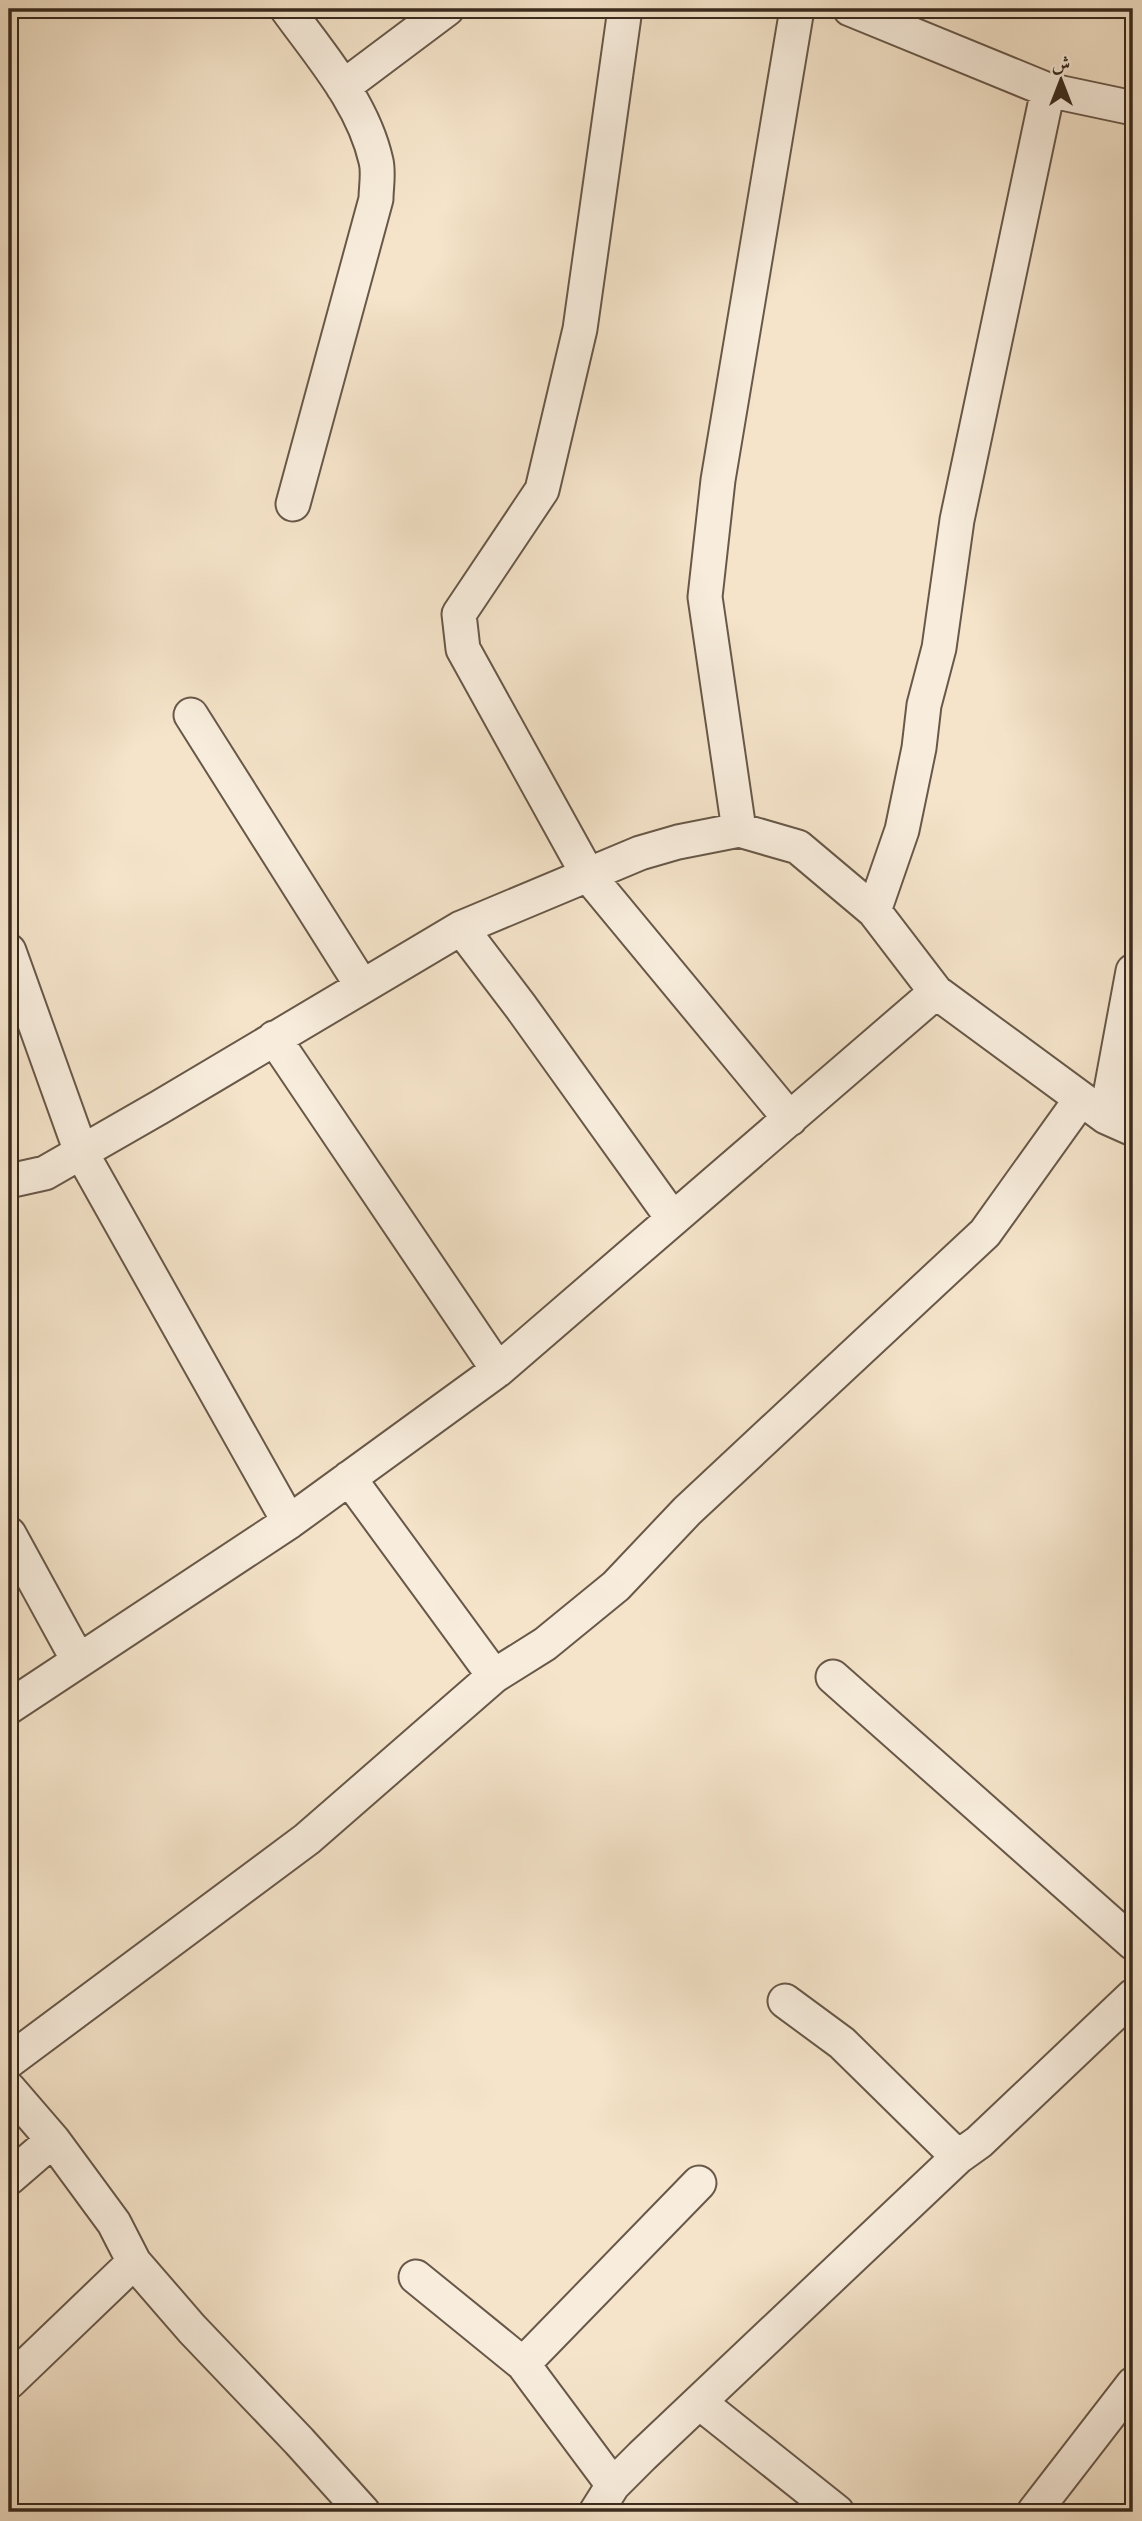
<svg xmlns="http://www.w3.org/2000/svg" width="1142" height="2521" font-family="'IM FELL DW Pica',Amiri,serif">
  <style>
    .lines { fill: none; stroke-linecap: round; stroke-linejoin: round }
    .street-casing { stroke: #685849; stroke-width: 37 }
    .street { stroke: #f8eddd; stroke-width: 33 }
  </style>
  <rect width="100%" height="100%" fill="#f5e4ca"/>
  <filter id="stains"><feTurbulence type="fractalNoise" baseFrequency=".00286" numOctaves="4"/><feColorMatrix values="0 0 0 0 .2 0 0 0 0 .09 0 0 0 0 .02 0 0 0 .5 -.17"/></filter>
  <radialGradient id="worn" r=".72"><stop offset=".6" stop-color="#630" stop-opacity="0"/><stop offset="1" stop-color="#630" stop-opacity=".3"/></radialGradient>
  <g class="lines">
    <defs>
      <path id="street" d="M287,9C321,56 363,103 376,161C379,173 376,187 376,199L293,504
        M625,9L580,329L542,490L459,614L463,649L588,875L790,1119
        M850,9L1048,90L1133,108
        M343,87L447,9
        M191,715L362,986
        M739,830L705,597L718,480L797,9
        M874,911L902,830L919,748L924,705L939,648L957,520L1048,90
        M461,928L521,1007L673,1219
        M9,951L81,1152L289,1522
        M274,1038L498,1370
        M1106,1117L1133,971
        M9,1181L45,1173L160,1107L461,928L640,853L678,842L739,830L798,847L874,911L936,992L1106,1117L1133,1129
        M349,1478L494,1676
        M9,1534L78,1660
        M833,1677L1133,1943
        M9,1707L289,1522L498,1370L936,992
        M785,2001L842,2043L958,2157
        M9,2061L307,1839L494,1676L545,1644L616,1586L687,1511L985,1233L1081,1099
        M9,2089L53,2140L114,2223L134,2262L192,2329L299,2441L363,2512
        M9,2178L53,2140
        M416,2277L523,2364
        M9,2382L134,2262
        M699,2402L837,2512
        M613,2485L523,2364L699,2183
        M596,2512L613,2485L642,2456L958,2157L979,2142L1133,1996
        M1034,2512L1133,2384"/>
    </defs>
    <!-- street casing -->
    <use href="#street" class="street-casing"/>
    <!-- street -->
    <use href="#street" class="street"/>
  </g>
  <!-- margin -->
  <rect width="1142" height="2521" fill="none" stroke="#f5e4ca" stroke-width="35"/>
  <rect x="10" y="10" width="1121" height="2500" fill="none" stroke="#392a1e" stroke-width="3.5"/>
  <rect x="18" y="18" width="1107" height="2486" fill="none" stroke="#392a1e" stroke-width="2"/>
  <!-- north arrow -->
  <g transform="translate(1061 80)" stroke="#f8eddd" stroke-width="5" paint-order="stroke">
  <path d="M0-5L12 26L0 18L-12 26Z" fill="#392a1e"/>
  <text y="-10" font-size="19" font-weight="bold" text-anchor="middle" fill="#392a1e">ش</text>
  </g>
  <rect width="100%" height="100%" filter="url(#stains)"/>
  <rect width="100%" height="100%" fill="url(#worn)"/>
</svg>
